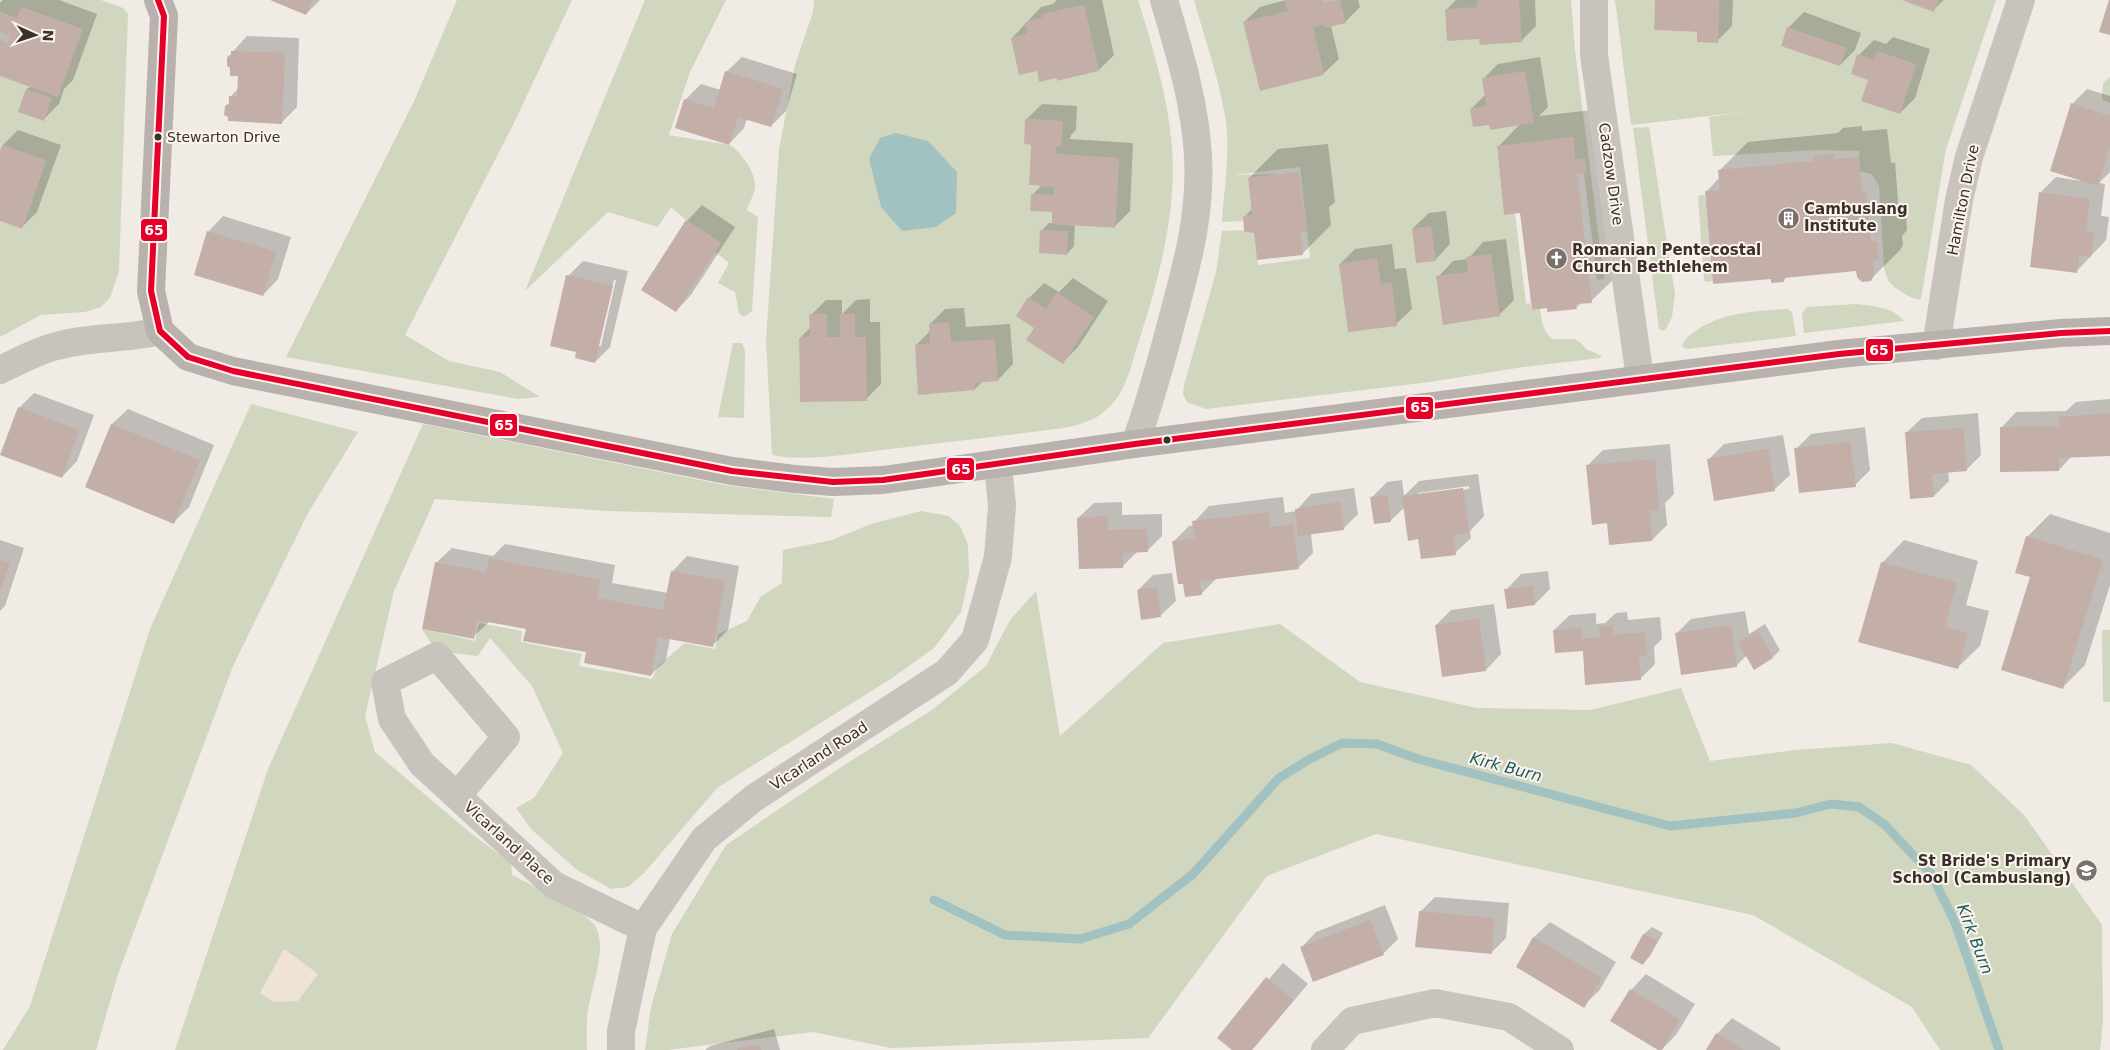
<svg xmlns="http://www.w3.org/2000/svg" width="2110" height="1050" font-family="'DejaVu Sans',sans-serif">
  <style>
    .green { fill: #d1d6bf; fill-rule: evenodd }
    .plaza { fill: #eee3d5 }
    .water { fill: #a1c2c1 }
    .shadow { fill: #0003; fill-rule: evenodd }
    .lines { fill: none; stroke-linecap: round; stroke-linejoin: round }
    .stream { stroke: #a1c2c1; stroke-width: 9 }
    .building { fill: #c3afa7 }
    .minor { stroke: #c9c3be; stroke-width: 28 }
    .major { stroke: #b8b1ad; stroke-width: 28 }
    .bus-1-casing { stroke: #fbf5ee; stroke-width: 10 }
    .bus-1 { stroke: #e4002b; stroke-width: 6 }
    .bus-dot { fill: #3b302b; stroke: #fbf5ee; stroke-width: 2 }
    .labels { text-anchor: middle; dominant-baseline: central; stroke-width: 4; stroke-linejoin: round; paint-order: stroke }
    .bus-label { font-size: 14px; fill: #3b302b; stroke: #fbf5ee; text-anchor: start }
    .street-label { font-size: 15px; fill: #3b302b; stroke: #fbf5ee }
    .poi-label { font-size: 15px; font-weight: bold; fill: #3b302b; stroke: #fbf5ee; text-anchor: start }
    .water-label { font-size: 16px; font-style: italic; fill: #1f5a5e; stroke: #fbf5ee }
    .line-badge { stroke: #fbf5ee; stroke-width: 2 }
    .badge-label { font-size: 14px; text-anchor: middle; font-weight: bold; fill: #fff }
  </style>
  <rect width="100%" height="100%" fill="#f0ebe5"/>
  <!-- green -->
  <path class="green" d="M0,0H101L123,8L128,14L119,271L110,298L101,307L85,312L41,315L0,337V221L22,229L46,161L2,145L0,151V76L83,30L22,7L17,18L0,12Z
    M457,0H572L513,125L405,335L449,361L500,372L540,397L518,399L286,357L415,99Z
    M645,0H726L690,72L669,135L729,145C741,150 757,175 755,188C754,195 749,203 747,210L758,217L752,311L744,317L739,313L735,292L718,283L729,263L715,252L721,243L686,220L671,207L658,227L608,212L525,291Z
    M814,0H1138C1153,48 1168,97 1172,147C1177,214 1158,282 1138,344C1131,365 1127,387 1113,403C1100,419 1083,424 1064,428C1003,436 942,443 882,450C848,454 804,462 772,455L766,340L779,150L795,65L813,12ZM1084,5L1099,71L1057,81L1056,78L1039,81L1025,22L1042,18V14ZM1026,119L1062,121L1061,146H1056V154L1119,158L1115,228L1052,224V212L1031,211V194L1054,195V187L1029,185L1031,145L1024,144ZM810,314H827V337H840V314H855V337H866L800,402L799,338L810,337Z
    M1194,0H1285L1288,11L1252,56L1260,91L1324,75L1313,27L1324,24L1325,28L1345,23L1340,0H1571L1575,50L1604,279L1597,280L1584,173H1586L1585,159L1575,160L1573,137L1497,147L1504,214L1515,213L1526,304L1530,303L1532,310L1540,309C1542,321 1542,330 1552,339H1574L1580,342L1586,349L1602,356L1600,358L1523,367L1430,382L1206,409L1187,402L1183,394L1184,385L1216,272L1222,231L1244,230L1245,232L1254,233L1258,265L1310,258L1311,265L1300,167L1233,175L1281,174L1248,178L1252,215L1243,216L1244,221L1222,222C1224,189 1230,155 1226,122C1220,81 1205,40 1194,0Z
    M1615,0H1655L1654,30L1697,32L1718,42L1719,0H1900L1934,11L1938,0H1996L1946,149L1921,299C1913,301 1893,288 1888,280C1886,276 1885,272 1884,268L1879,186L1872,174L1860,171L1859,151L1818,150L1713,156L1709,117L1744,112L1631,125Z
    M2110,77V103L2102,99L2103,83Z
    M1649,127L1675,294L1672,317L1666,329L1663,331L1659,329L1633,128Z
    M1699,195H1705L1713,281L1706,282L1704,280L1698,198Z
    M1856,304C1872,306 1894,307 1904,321L1804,333L1802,313L1807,307Z
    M1788,309L1792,312L1796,336L1687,349L1682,347C1683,340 1688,337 1694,332C1722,312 1755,311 1788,309Z
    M733,343H742L745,351L744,418L718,417Z
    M251,404L358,432L308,513L233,666L118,974L96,1050H3L30,1006L150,629Z
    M423,424L725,485L834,499L831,517L608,511L435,499L394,591L365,716L375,752L468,831L511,863L512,875C538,889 571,901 592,922C612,942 588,994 587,1019C586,1029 587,1040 587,1050H175L268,769Z
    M921,511L949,516L960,526L968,544L969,576L961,612L934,648L892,678L717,788L644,873L628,887L611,889L577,870L531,829L516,808L534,798L563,753L532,686L490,638L478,656L436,651L422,629L475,641L479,623L522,631L521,642L582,654L579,666L652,679L659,665L685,643L715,649L718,634L747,621L761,596L782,583L783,550L832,540L871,524Z
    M1036,591L1060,736L1163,643L1280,624L1360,682L1477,708L1590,710L1681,688L1710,761L1796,750L1892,743L1971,765L2024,815L2102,925L2103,1022L2100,1050H1940L1912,1007L1753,915L1376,834L1267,876L1148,1038L891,1048L813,1032L667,1050H645L651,1007L672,934L726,845L841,767L932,710L986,666L1010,620Z
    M2102,630H2110V702H2103Z"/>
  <!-- plaza -->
  <path class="plaza" d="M284,949L318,974L298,1001L273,1002L260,993Z"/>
  <!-- water -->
  <path class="water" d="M896,133L928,141L957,172L956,213L936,227L902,231L881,207L869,159L880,138Z"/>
  <!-- shadow -->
  <path class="shadow" d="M3,0H59L97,14L73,80L64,89L59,104L43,120L19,111L27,89L31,86L0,74V3Z
    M273,0H320L306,14Z
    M1057,0H1102L1114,55L1099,70L1058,79L1057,76L1038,69L1012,38L1041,7L1053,4Z
    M1286,0H1358L1360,7L1345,22L1331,26L1339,59L1323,74L1244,22L1260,7Z
    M1456,0H1535L1536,26L1521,41L1447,9Z
    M1656,0H1733L1732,26L1717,41Z
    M1904,0H1944L1933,10Z
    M1804,12L1861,33L1855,50L1840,65L1788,28Z
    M247,36L299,38L297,107L282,122L226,106L230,102V97L238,89L239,75L231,67L228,57Z
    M1893,37L1930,49L1915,98L1900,113L1869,79L1859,55L1874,40L1886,44Z
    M742,57L797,74L786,111L771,126L747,119L744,128L729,144L677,127L686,99L701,84L721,90L726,72Z
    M1540,57L1548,107L1539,116L1601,109L1620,273L1591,301L1581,303L1577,307L1521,211L1498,147L1520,124H1490L1471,109L1485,95L1483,79L1498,64Z
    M2087,89L2110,96V172L2099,183L2105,184L2101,216L2109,217L2106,240L2076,272L2041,192L2056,177L2081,181L2072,104Z
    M1042,104L1077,106L1076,130L1071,135L1070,139L1133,143L1130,211L1115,226L1075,224L1074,246L1067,254L1042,230L1049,223H1053V211L1033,194L1042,185L1027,119Z
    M1862,126V131L1887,129L1891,163L1895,162L1899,213H1906L1907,230L1902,236L1903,245L1900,250L1870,280L1858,269L1788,276L1783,281L1772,277L1706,192L1720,177L1719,171L1748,142L1838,133L1843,128Z
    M18,130L61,145L37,212L22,227L0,220V154L3,145Z
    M1328,144L1335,202L1329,207L1331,225L1302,254L1255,231L1244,217L1252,209L1249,178L1278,149Z
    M702,205L735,227L691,295L676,311L687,221Z
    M1446,211L1450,244L1435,260L1413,228L1429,213Z
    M223,216L291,237L278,279L263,295L208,232Z
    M1506,239L1514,300L1499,315L1438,277L1453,261L1468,259L1483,242Z
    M1392,244L1395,269L1406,268L1412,309L1396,324L1340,264L1355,249Z
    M583,261L628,271L610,347L595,362L568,276ZM614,280H616L601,346H598Z
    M1073,278L1108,301L1078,347L1063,362L1035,328L1029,298L1044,283L1059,292Z
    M870,299V322H880L881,384L866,399L800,338L811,327V315L826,300H842V314L856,300Z
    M964,308L966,327L1010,324L1013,364L998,380L983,381L975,389L916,345L930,331V324L945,309Z
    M34,393L94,415L77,461L62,477L19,408Z
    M2110,399V455L2072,456L2059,470L2001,428L2016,412L2066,411L2076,402Z
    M128,409L214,445L189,507L174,522L87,487L112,424Z
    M1978,413L1981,455L1966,470L1948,471L1949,481L1934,496L1906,433L1922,418Z
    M1865,427L1870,470L1855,485L1796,449L1811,434Z
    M1783,435L1790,475L1774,490L1709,459L1724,444Z
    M1670,444L1674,494L1665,503L1667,525L1652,540L1609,522L1587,466L1603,450Z
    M1478,474L1484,516L1470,531L1471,538L1455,553L1419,538L1405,507L1390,521L1372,497L1387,482L1402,480L1404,496L1419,481ZM1469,486V489L1418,495V493Z
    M1354,488L1358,514L1343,529L1311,533L1313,553L1298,568L1217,578L1201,594L1174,541L1189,526L1194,525V522L1209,506L1283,497L1285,513L1296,511L1311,494Z
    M1122,502V515L1162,514V536L1147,551H1138L1123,566L1078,518L1094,503Z
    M2050,514L2110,533V585L2085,665L2063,687L2031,576L2027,537Z
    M0,540L24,548L5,606L0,611Z
    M1904,540L1978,561L1966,605L1989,611L1980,646L1957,668L1882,563Z
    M505,544L615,565L612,583L668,593L672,572L687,556L739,566L728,630L712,646L670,638L666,660L651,675L527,628L489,622L473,637L436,563L452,548L493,556Z
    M1548,571L1550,589L1535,604L1506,590L1521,574Z
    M1172,573L1176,601L1160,616L1138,590L1153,575Z
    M1494,604L1501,654L1486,670L1436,625L1451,610Z
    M1745,611L1749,634L1765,624L1780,650L1773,657L1747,655L1736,666L1676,634L1691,619Z
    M1627,612L1628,620L1660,617L1662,639L1654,647L1655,664L1640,679L1584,650L1554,630L1570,615L1596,613V624L1605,623L1616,613Z
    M1435,897L1509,903L1506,938L1491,953L1420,912Z
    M1385,905L1398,939L1383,954L1301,948L1316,932Z
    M1550,922L1616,962L1599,991L1583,1006L1517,966L1534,937Z
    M1652,927L1663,933L1650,956L1643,964L1632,957L1644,934Z
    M1283,963L1308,984L1252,1050H1234L1218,1037Z
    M1646,974L1695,1004L1676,1035L1661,1050L1631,990Z
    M1732,1018L1781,1048L1780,1050H1707L1717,1034Z
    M774,1029L780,1050H705L710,1046Z"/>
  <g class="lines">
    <!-- stream -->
    <path class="stream" d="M934,900L1005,935L1080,939L1129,924L1193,874L1279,778L1308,760L1342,743L1377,744L1418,759L1670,826L1796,813L1831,804L1859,807L1884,824L1932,875L1956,925L1999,1050"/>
  </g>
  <!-- building -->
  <path class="building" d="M270,0H313L306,15Z
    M1285,0H1322L1323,3L1340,0L1346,23L1325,28L1324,24L1313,27L1324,75L1260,91L1243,22L1288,11Z
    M1477,0H1519L1522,42L1480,45L1479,39L1447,41L1445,9L1477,7Z
    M1655,0H1719L1718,43L1697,42V32L1654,30Z
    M1901,0H1938L1934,12Z
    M2109,0H2110V35L2099,32Z
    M1084,5L1099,71L1057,81L1056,78L1039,82L1037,71L1019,75L1011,38L1027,34L1025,22L1042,18L1041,14Z
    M21,7L83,29L58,97L0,76V40L8,43L10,36L0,32V12L17,18Z
    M1787,27L1847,48L1840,66L1781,46Z
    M231,51L285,53L282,124L228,121V117L224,115L225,106L229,104V96L237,97L238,76H230V68L227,66V57L231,55Z
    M1877,51L1916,64L1900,114L1861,101L1868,80L1851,74L1857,54L1874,60Z
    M725,71L783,89L771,127L738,117L729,145L675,128L684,99L714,108Z
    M1525,71L1534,123L1490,130L1489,125L1473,127L1470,109L1486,106L1482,78Z
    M26,89L52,98L44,121L18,112Z
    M2071,103L2110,116V147L2098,186L2050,171Z
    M1025,119L1063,121L1061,146H1056V154L1119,158L1115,228L1052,224V212L1030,211L1031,194L1054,195V187L1029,185L1031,145L1024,144Z
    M1573,137L1575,160L1585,158L1586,173L1577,174L1592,303L1576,304L1577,309L1547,312V308L1532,310L1520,213L1504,215L1497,146Z
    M2,145L46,160L22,229L0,221V151Z
    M1834,154V159L1859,157L1862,191H1866L1871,242L1877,241L1879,260L1873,261L1874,275L1871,281L1862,282L1857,277L1856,271L1784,278V282L1771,283V279L1713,284L1705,191L1720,190L1718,170L1813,161V156Z
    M1299,172L1307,232H1300L1303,255L1257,260L1254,233L1245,232L1244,230L1243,216L1252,215L1248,178Z
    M2039,192L2090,199L2086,231L2094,232L2091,257L2079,255L2077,273L2030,267Z
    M686,220L721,243L676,312L641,290Z
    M1431,226L1436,261L1416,263L1412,228Z
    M1040,230L1068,231L1067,255L1039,253Z
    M207,231L276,252L263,296L194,275Z
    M1491,254L1500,316L1443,325L1436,276L1468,272L1466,257Z
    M1377,258L1381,284L1392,282L1397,326L1348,332L1339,264Z
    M566,275L613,286L595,363L575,358L576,352L550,346Z
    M1057,292L1094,317L1063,364L1026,340L1034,328L1016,316L1028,297L1046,309Z
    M809,314H827V337H840V314H855V337H866L867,401L800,402L799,338L810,337Z
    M949,322L951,342L995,339L998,381L975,383V390L918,395L915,345L930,343L929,324Z
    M18,407L79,430L62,478L0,455Z
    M2110,413V456L2060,458L2059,448V471L2000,472V427L2059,426V417Z
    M111,424L200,460L174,524L85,487Z
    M1963,428L1967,471L1932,474L1934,497L1910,499L1905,432Z
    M1850,442L1856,487L1799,493L1794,448Z
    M1768,449L1775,491L1714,501L1707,459Z
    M1655,459L1659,510L1650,511L1652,541L1609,545L1607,523L1592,525L1586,465Z
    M1463,488L1469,533L1453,535L1456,555L1421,559L1418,539L1408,541L1402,496Z
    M1387,495L1391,522L1374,524L1370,497Z
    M1340,502L1344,530L1298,536L1295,509Z
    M1269,512L1270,527L1293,524L1299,569L1200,581L1202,595L1185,597L1183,584H1178L1172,541L1195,538L1192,521Z
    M1107,516L1108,530L1147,529L1148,552L1123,553V568L1079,569L1077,518Z
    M2026,536L2103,560L2063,689L2001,670L2030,577L2015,573Z
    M489,558L601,580L597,598L663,610L671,571L725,581L713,647L658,637L651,676L584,663L586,652L523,641L526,629L477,620L474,639L422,629L435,562L486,572Z
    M0,560L10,563L0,591Z
    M1881,562L1957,583L1945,627L1968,633L1958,669L1858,642Z
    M1533,586L1535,605L1507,609L1504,589Z
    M1157,587L1161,617L1141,620L1137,590Z
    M1479,618L1486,671L1442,677L1435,625Z
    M1731,625L1737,667L1681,675L1675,633Z
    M1612,626L1614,635L1645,632L1647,655L1639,656L1641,680L1585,685L1583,651L1555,653L1553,630L1581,628L1582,639L1600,637L1599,627Z
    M1758,631L1773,658L1754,670L1738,642Z
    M1419,911L1494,918L1492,954L1415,947Z
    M1370,920L1384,955L1313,982L1300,947Z
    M1643,934L1657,941L1643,965L1630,958Z
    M1533,937L1602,978L1584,1008L1516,967Z
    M1266,977L1294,1000L1252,1050H1232L1217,1038Z
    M1630,989L1680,1020L1662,1050H1658L1610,1021Z
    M1716,1033L1741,1048L1744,1050H1706Z
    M759,1044L761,1050H737V1049Z"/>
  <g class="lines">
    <!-- minor -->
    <path class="minor" d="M1594,0V55L1640,378
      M1936,346L1959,200L1969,157L2021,0
      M0,370C17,362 35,352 53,347C88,336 125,340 160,331
      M1135,444C1151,400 1163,355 1175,309C1189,257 1201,211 1198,156C1195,102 1179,51 1164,0
      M457,796L506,737L437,656L385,682L392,719L422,764L554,885L643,928
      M621,1050V1031L643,928L704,839L754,798L947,672L975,640L998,557L1002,506L998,465
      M1325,1050L1352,1021L1435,1003L1509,1017L1560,1050"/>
    <!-- major -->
    <path class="major" d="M158,0L164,16L151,291L160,331L188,357L233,371L732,471L794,479L833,482L883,480L1135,444L1839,354L2061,333L2110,331"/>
    <defs>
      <path id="bus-1" d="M158,0L164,16L151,291L160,331L188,357L233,371L732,471L833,482L883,480L1135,444L1839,354L2061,333L2110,331"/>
    </defs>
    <!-- bus-1 casing -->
    <use href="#bus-1" class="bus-1-casing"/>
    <!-- bus-1 -->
    <use href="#bus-1" class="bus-1"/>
  </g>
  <!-- icons -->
  <defs>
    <symbol id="building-disc" viewBox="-11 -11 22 22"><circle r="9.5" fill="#7a716c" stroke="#fbf5ee"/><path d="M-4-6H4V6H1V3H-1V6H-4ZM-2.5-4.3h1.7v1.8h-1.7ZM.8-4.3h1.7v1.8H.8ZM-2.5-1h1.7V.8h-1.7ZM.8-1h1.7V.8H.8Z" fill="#fff"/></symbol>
    <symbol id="church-disc" viewBox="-11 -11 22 22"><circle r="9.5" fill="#7a716c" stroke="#fbf5ee"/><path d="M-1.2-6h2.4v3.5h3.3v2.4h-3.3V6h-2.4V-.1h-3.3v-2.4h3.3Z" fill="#fff"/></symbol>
    <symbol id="school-disc" viewBox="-11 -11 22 22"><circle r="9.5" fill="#7a716c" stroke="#fbf5ee"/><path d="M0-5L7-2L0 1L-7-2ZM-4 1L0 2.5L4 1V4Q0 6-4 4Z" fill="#fff"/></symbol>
  </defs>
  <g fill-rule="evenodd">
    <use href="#building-disc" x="1776" y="206" width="25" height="25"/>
    <use href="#church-disc" x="1544" y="246" width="25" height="25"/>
    <use href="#school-disc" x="2074" y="858" width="25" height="25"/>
  </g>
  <!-- markers -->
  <g class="bus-dot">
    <circle cx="158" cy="137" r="4.5"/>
    <circle cx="1167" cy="440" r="4.5"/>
  </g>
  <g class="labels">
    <!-- bus labels -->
    <g class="bus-label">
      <text x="167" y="137">Stewarton Drive</text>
    </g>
    <!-- street labels -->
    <g class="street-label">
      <text transform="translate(1611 174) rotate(82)">Cadzow Drive</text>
      <text transform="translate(1963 200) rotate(-79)">Hamilton Drive</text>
      <text transform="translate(819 756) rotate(-33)">Vicarland Road</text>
      <text transform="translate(509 843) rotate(42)">Vicarland Place</text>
    </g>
    <!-- poi labels -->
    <g class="poi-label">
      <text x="1804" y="209">Cambuslang<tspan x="1804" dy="17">Institute</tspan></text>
      <text x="1572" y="250">Romanian Pentecostal<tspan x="1572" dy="17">Church Bethlehem</tspan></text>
      <text x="2071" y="861" text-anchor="end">St Bride's Primary<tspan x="2071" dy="17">School (Cambuslang)</tspan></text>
    </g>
    <!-- water labels -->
    <g class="water-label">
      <text transform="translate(1506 767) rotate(15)">Kirk Burn</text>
      <text transform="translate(1975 939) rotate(69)">Kirk Burn</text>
    </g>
  </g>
  <g class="line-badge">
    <rect x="140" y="218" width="28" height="24" rx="5" fill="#e4002b"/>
    <rect x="1865" y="338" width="29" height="24" rx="5" fill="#e4002b"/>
    <rect x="1405" y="396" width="29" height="24" rx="5" fill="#e4002b"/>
    <rect x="489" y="413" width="29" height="24" rx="5" fill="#e4002b"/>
    <rect x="946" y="457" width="29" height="24" rx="5" fill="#e4002b"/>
  </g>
  <g class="badge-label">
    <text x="154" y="235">65</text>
    <text x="1879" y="355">65</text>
    <text x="1420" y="412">65</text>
    <text x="504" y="430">65</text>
    <text x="961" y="474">65</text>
  </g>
  <!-- north arrow -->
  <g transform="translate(35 35) rotate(93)" stroke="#fbf5ee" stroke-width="4" paint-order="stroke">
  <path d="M0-4L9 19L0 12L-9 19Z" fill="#3b302b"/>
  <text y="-8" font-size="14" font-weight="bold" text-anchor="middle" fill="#3b302b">N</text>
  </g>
</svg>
